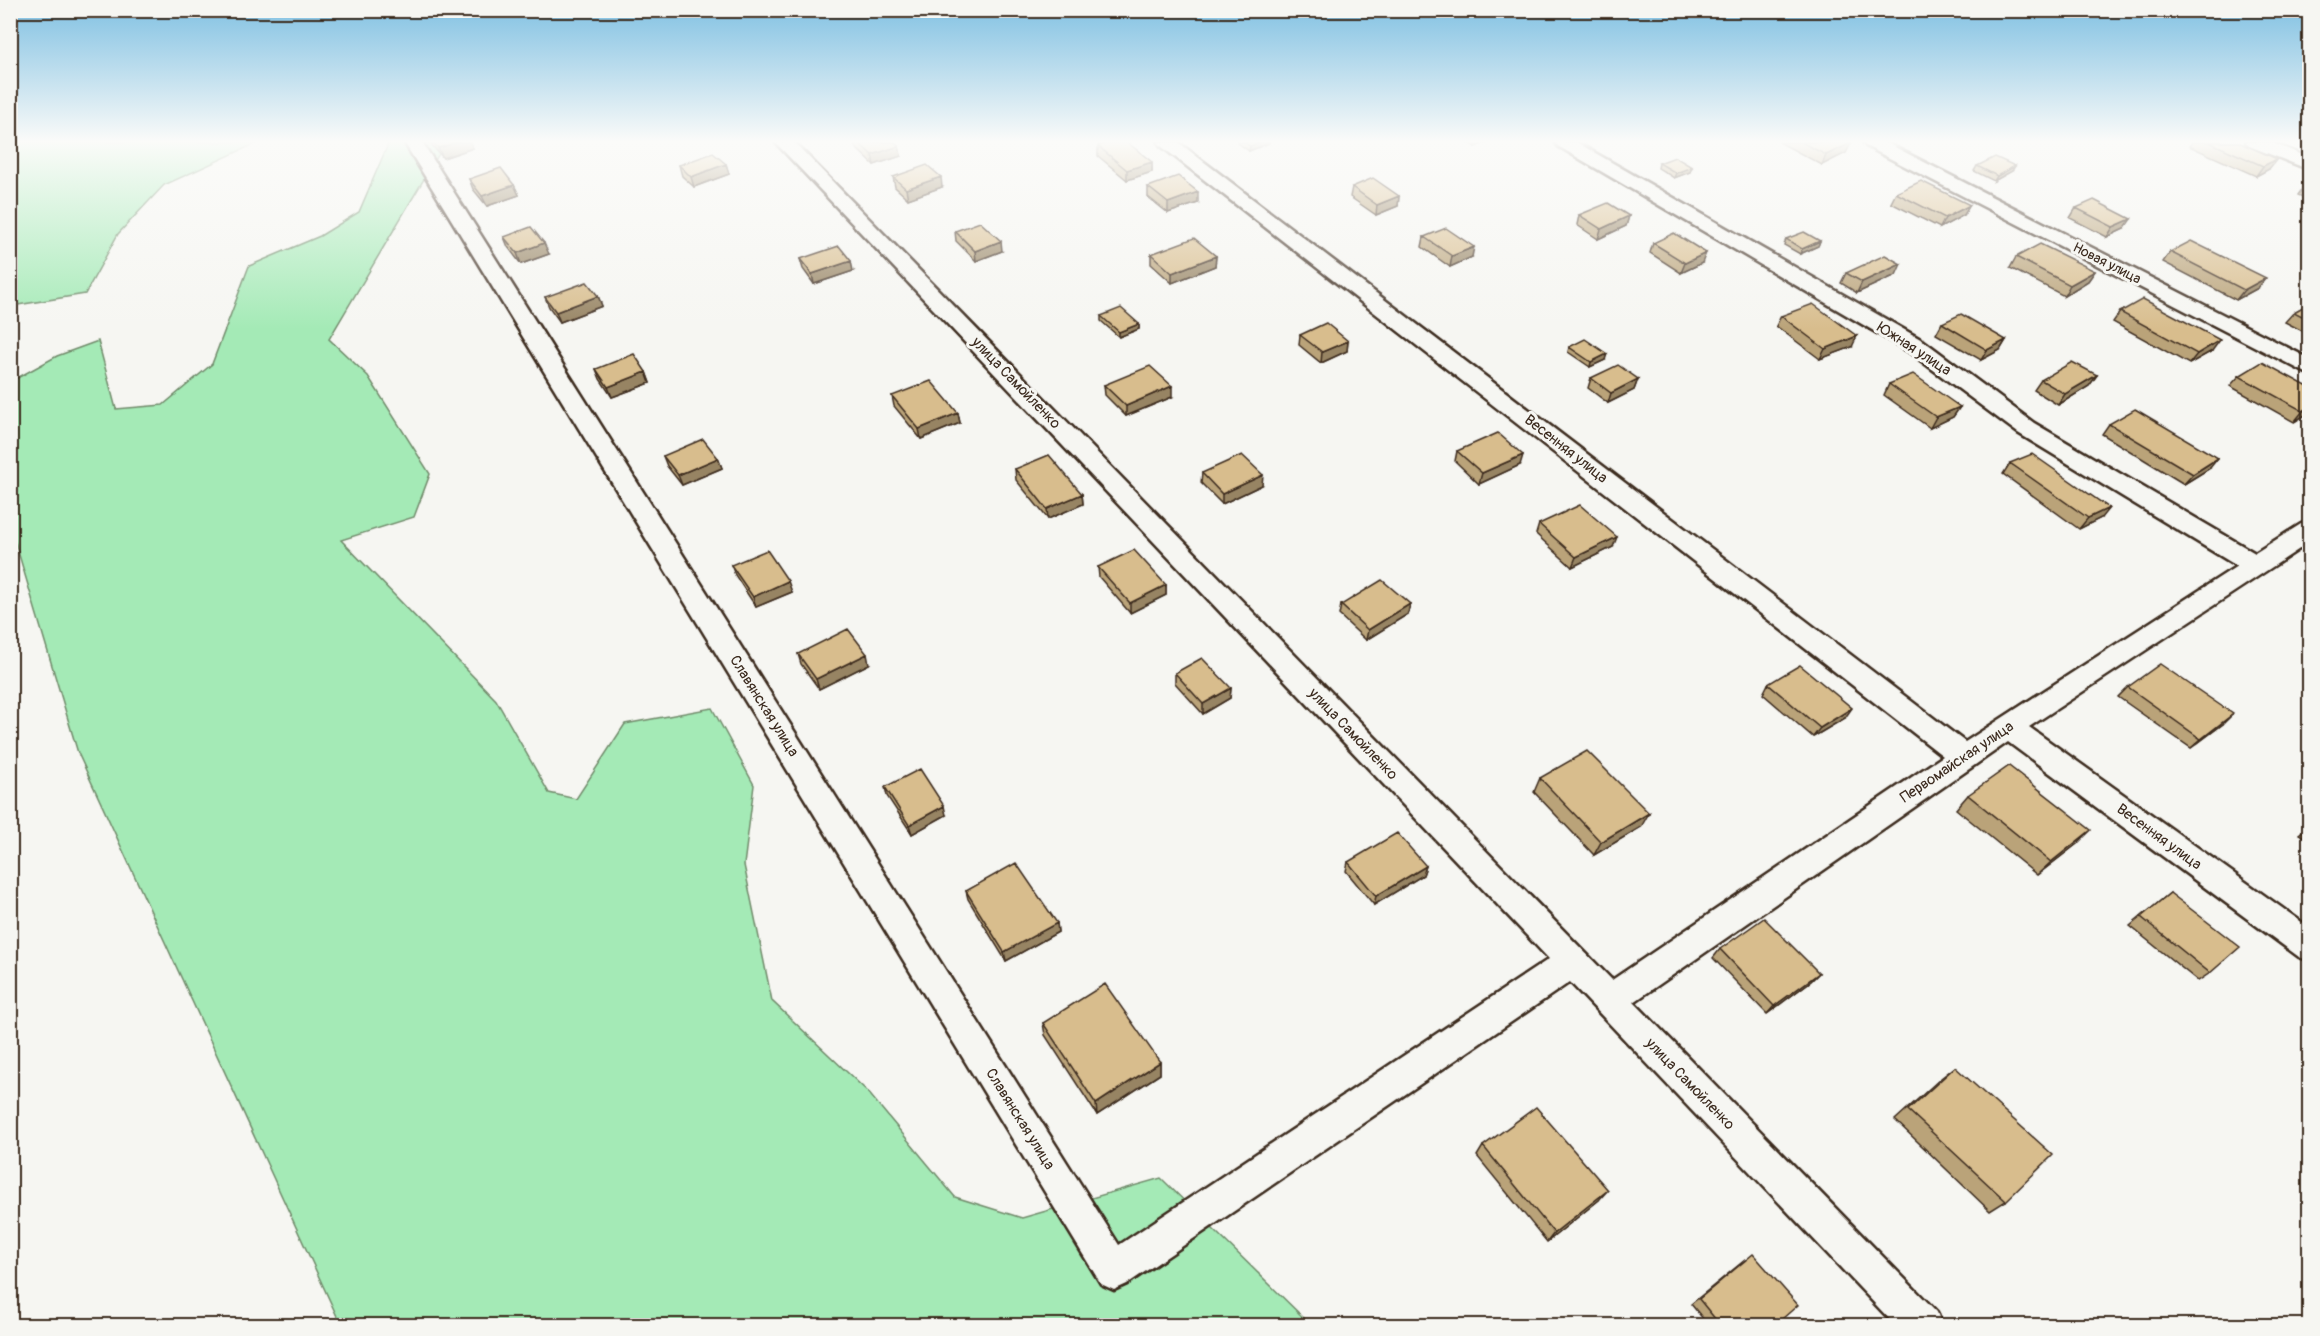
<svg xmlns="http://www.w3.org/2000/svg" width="2320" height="1336" font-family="Pangolin,sans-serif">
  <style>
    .green { fill: #a4eab6; stroke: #708a6a; stroke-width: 1.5 }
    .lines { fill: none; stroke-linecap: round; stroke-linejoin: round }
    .minor-casing { stroke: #3b2a1e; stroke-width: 5 }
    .minor { fill: #f6f6f2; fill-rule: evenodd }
    .wall { fill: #baa379; stroke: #3b2a1e; stroke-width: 1.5 }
    .shaded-wall { fill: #978463; stroke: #3b2a1e; stroke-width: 1.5 }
    .building { fill: #d8bd8d; stroke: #3b2a1e; stroke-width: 1.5 }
    .labels { text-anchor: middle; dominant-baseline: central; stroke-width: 6; stroke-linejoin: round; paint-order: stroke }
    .far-street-label { font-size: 14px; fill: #3b2a1e; stroke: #f6f6f2 }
    .street-label { font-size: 15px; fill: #3b2a1e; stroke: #f6f6f2 }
  </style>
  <rect width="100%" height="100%" fill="#f6f6f2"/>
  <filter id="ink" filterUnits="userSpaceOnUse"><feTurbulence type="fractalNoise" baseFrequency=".0167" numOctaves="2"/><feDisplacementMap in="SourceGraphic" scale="12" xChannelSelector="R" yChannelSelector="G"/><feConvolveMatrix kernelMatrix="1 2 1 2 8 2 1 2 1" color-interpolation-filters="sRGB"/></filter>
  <g filter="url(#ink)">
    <!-- green -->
    <path class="green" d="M11,142H259L164,185L118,234L85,294L11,306Z
      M389,142H446L329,339L368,376L430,474L414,517L341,540L496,700L549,793L576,799L625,724L712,708L754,785L744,865L772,1001L867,1091L955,1197L1022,1218L1161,1178L1311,1325H341L78,753L11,528L10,382L57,356L98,341L116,409L163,405L212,364L249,266L320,236L359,212Z"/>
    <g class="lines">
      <defs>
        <path id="minor" d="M404,142H422L1119,1245L1549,959L775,142H794L1612,980L1943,756L1161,146L1158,142H1178L1965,742L2237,566L2018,433L1908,351L1558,146L1555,142H1576L1924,341L2034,423L2255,553L2301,524L2310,521V542L2029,727L2310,928V961L2299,957L2008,742L1634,1002L1937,1312L1942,1326H1896L1570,982L1127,1284L1114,1290L1101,1284Z
          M1863,142H1885L2310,359V375L1866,146Z
          M2246,142H2270L2310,158V170L2249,146Z"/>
      </defs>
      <!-- minor casing -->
      <use href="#minor" class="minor-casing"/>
      <!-- minor -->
      <use href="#minor" class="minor"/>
    </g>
    <!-- wall -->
    <path class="wall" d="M429,142H470L473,148L443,158Z
      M854,142H894L899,146L901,156L874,165L855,147Z
      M1238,142H1269V143L1249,151L1238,143Z
      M1467,142H1487L1475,147Z
      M1779,142H1847L1851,143L1846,153L1822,165Z
      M2192,142H2238L2269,169L2256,176L2189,146Z
      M1098,146L1152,162V172L1127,180L1098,156Z
      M1659,163L1692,167L1690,172L1674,178L1658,168Z
      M726,164L729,174L694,187L682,176L679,165Z
      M1977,166L2012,171L1994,181L1974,171Z
      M893,177L942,187L908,199L895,187Z
      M469,179L514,185L519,195L487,206L473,189Z
      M2310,182V200L2298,195L2305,185Z
      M1148,187L1198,203L1168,213L1148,197Z
      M1352,187L1399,196L1398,206L1376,215L1350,197Z
      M1896,193L1964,215L1940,228L1891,203Z
      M2076,208L2124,229L2107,237L2070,218Z
      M1579,215L1629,216L1626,226L1598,239L1577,225Z
      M955,231L1002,251L976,261L956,241Z
      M504,237L549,254L521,264L508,247Z
      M1424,237L1472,257L1450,267L1422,247Z
      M1786,239L1820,241L1818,246L1800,254L1784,245Z
      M1653,243L1702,263L1681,273L1650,253Z
      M2170,252L2258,288L2236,300L2163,262Z
      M1151,254L1216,256L1215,266L1172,283L1151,264Z
      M2016,257L2095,271L2088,281L2064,296L2010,268Z
      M800,259L853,271L814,284L803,269Z
      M1846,273L1896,275L1857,293L1841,283Z
      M598,296L602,306L560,322L549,307L545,297Z
      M2310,303V335L2285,322L2294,312Z
      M2120,312L2212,351L2189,364L2113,322Z
      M1101,316L1139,324V329L1119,337L1101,321Z
      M1781,316L1852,347L1820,359L1776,326Z
      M1942,323L2006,340L2000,350L1981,360L1936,334Z
      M1300,335L1348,341L1347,351L1321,363L1299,345Z
      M1569,347L1605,360L1590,367L1568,352Z
      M596,369L646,372L650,383L612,397L600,379Z
      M2097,375L2089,386L2058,405L2034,390L2041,380Z
      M2239,376L2310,388V412L2294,422L2230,386Z
      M1591,378L1638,379L1634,390L1608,403L1588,388Z
      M1889,384L1960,407L1953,417L1930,428L1884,395Z
      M1104,385L1172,397L1126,416L1105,395Z
      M892,396L958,413L960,423L921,439L894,406Z
      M2109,424L2210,468L2184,484L2102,434Z
      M1457,451L1520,465L1479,484L1455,461Z
      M663,456L718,458L722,468L682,485L667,466Z
      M2010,463L2101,518L2079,529L2003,474Z
      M1015,469L1082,494L1083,504L1048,519L1016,480Z
      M1202,473L1262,485L1222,504L1201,483Z
      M1539,524L1613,547L1572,567L1536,534Z
      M731,565L792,592L756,607L735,575Z
      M1098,567L1166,585V595L1130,613L1099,577Z
      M1341,605L1408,614L1366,640L1339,615Z
      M798,654L869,664L819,689L801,664Z
      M1175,673L1231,688L1230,698L1203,714L1175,683Z
      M1768,684L1845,718L1813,737L1763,694Z
      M2128,687L2223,724L2191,748L2118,697Z
      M1540,778L1641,827L1594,855L1534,792Z
      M885,787L946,815L912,834L887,796Z
      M1968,795L2077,844L2037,875L1956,809Z
      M2310,825V841L2299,834Z
      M1348,862L1426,866L1423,875L1374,905L1346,871Z
      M966,891L1057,923L1058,932L1006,961L968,899Z
      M2170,893L2210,973L2198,981L2130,926Z
      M1720,949L1819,973L1811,981L1767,1014L1713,958Z
      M1043,1023L1160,1062V1074L1097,1115L1045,1035Z
      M2310,1052V1062L2303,1057Z
      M1955,1067L2006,1201L1990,1211L1895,1120L1941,1078Z
      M1483,1146L1599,1200L1547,1242L1477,1156Z
      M1745,1260L1774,1326H1709L1691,1304Z"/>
    <!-- shaded-wall -->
    <path class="shaded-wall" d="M458,142H470L473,148L443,158L438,148Z
      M1261,142H1269V143L1249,151L1250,146Z
      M1476,142H1487L1475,147Z
      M1851,143L1846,153L1822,165L1826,155Z
      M899,146L901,156L874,165L872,155Z
      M2277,159L2269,169L2256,176L2263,166Z
      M1152,162V172L1127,180V170Z
      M726,164L729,174L694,187L691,177Z
      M2015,166L2012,171L1994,181L1997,176Z
      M1692,167L1690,172L1674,178L1676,173Z
      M941,177L942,187L908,199L906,189Z
      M514,185L519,195L487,206L482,196Z
      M1198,192V203L1168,213V203Z
      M1399,196L1398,206L1376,215L1377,205Z
      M1970,205L1964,215L1940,228L1945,218Z
      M1629,216L1626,226L1598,239L1601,229Z
      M2131,219L2124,229L2107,237L2113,227Z
      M1001,241L1002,251L976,261L975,251Z
      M1820,241L1818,246L1800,254L1802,249Z
      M544,243L549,254L521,264L517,253Z
      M1474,247L1472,257L1450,267L1452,256Z
      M1706,253L1702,263L1681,273L1685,263Z
      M1216,256L1215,266L1172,283V273Z
      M851,261L853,271L814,284L812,274Z
      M1901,264L1896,275L1857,293L1862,282Z
      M2095,271L2088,281L2064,296L2070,285Z
      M2266,278L2258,288L2236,300L2244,290Z
      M598,296L602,306L560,322L556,312Z
      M1139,324V329L1119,337V332Z
      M1857,336L1852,347L1820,359L1825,349Z
      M2006,340L2000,350L1981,360L1987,350Z
      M2220,340L2212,351L2189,364L2197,354Z
      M1348,341L1347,351L1321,363L1322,352Z
      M1607,354L1605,360L1590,367L1591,362Z
      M646,372L650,383L612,397L608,387Z
      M2097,375L2089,386L2058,405L2065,394Z
      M1638,379L1634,390L1608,403L1611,393Z
      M1172,386V397L1126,416V406Z
      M1960,407L1953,417L1930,428L1936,417Z
      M2310,407V412L2294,422L2303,411Z
      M958,413L960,423L921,439L919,429Z
      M1523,455L1520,465L1479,484L1482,473Z
      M718,458L722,468L682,485L678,475Z
      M2218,458L2210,468L2184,484L2193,474Z
      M1263,475L1262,485L1222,504V494Z
      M1082,494L1083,504L1048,519L1047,509Z
      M2109,508L2101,518L2079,529L2088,518Z
      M1617,537L1613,547L1572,567L1576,557Z
      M788,581L792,592L756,607L753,597Z
      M1166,585V595L1130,613V603Z
      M1410,604L1408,614L1366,640L1368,630Z
      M867,654L869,664L819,689L816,679Z
      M1231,688L1230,698L1203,714V704Z
      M1852,708L1845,718L1813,737L1820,728Z
      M2233,714L2223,724L2191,748L2201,739Z
      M944,806L946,815L912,834L909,825Z
      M1649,813L1641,827L1594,855L1601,842Z
      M2091,830L2077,844L2037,875L2051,862Z
      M1426,866L1423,875L1374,905L1376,896Z
      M1057,923L1058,932L1006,961L1004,952Z
      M1819,973L1811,981L1767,1014L1774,1006Z
      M1160,1062V1074L1097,1115L1096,1104Z
      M1608,1190L1599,1200L1547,1242L1554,1233Z"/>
    <!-- building -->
    <path class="building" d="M433,142H458L438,148Z
      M858,142H894L899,146L872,155Z
      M1110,142H1127L1152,162L1127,170L1098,146Z
      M1243,142H1261L1250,146Z
      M1801,142H1847L1851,143L1826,155Z
      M2209,142H2238L2277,159L2263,166Z
      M713,153L726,164L691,177L679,165Z
      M1675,157L1692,167L1676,173L1659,163Z
      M1995,157L2015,166L1997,176L1977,166Z
      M927,165L941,177L906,189L893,177Z
      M501,168L514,185L482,196L469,179Z
      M1178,176L1198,192L1168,203L1148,187Z
      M1373,178L1399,196L1377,205L1352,187Z
      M1921,181L1970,205L1945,218L1896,193Z
      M2094,200L2131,219L2113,227L2076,208Z
      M1608,203L1629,216L1601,229L1579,215Z
      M980,222L1001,241L975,251L955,231Z
      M531,227L544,243L517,253L504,237Z
      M1446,228L1474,247L1452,256L1424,237Z
      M1804,232L1820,241L1802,249L1786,239Z
      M1674,233L1706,253L1685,263L1653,243Z
      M1194,238L1216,256L1172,273L1151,254Z
      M2191,241L2266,278L2244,290L2170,252Z
      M2040,244L2095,271L2070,285L2016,257Z
      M839,246L851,261L812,274L800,259Z
      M1885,255L1901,264L1862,282L1846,273Z
      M587,282L598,296L556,312L545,297Z
      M2143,299L2220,340L2197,354L2120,312Z
      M2310,303V320L2294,312Z
      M1813,304L1857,336L1825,349L1781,316Z
      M1121,308L1139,324L1119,332L1101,316Z
      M1961,314L2006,340L1987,350L1942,323Z
      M1326,323L1348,341L1322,352L1300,335Z
      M1585,339L1607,354L1591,362L1569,347Z
      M634,354L646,372L608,387L596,369Z
      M2072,362L2097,375L2065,394L2041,380Z
      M2262,362L2310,388V407L2303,411L2239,376Z
      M1618,365L1638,379L1611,393L1591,378Z
      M1150,366L1172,386L1126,406L1104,385Z
      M1913,374L1960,407L1936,417L1889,384Z
      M931,381L958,413L919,429L892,396Z
      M2135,409L2218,458L2193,474L2109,424Z
      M1498,433L1523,455L1482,473L1457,451Z
      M703,439L718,458L678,475L663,456Z
      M2032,454L2109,508L2088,518L2010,463Z
      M1049,455L1082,494L1047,509L1015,469Z
      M1242,455L1263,475L1222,494L1202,473Z
      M1580,505L1617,537L1576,557L1539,524Z
      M767,550L788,581L753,597L731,565Z
      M1134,550L1166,585L1130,603L1098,567Z
      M1382,580L1410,604L1368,630L1341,605Z
      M848,629L867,654L816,679L798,654Z
      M1202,658L1231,688L1203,704L1175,673Z
      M2160,664L2233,714L2201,739L2128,687Z
      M1800,665L1852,708L1820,728L1768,684Z
      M1587,751L1649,813L1601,842L1540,778Z
      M2009,766L2091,830L2051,862L1968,795Z
      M920,769L944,806L909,825L885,787Z
      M1397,833L1426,866L1376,896L1348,862Z
      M1016,863L1057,923L1004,952L966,891Z
      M2170,893L2240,947L2210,973L2141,917Z
      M1764,918L1819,973L1774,1006L1720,949Z
      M1105,984L1160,1062L1096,1104L1043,1023Z
      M1955,1067L2053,1155L2006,1201L1908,1110Z
      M1536,1107L1608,1190L1554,1233L1483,1146Z
      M1753,1254L1798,1305L1774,1326H1721L1699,1299Z"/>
  </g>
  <!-- sky -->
  <linearGradient id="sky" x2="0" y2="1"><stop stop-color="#7fc0e2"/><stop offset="0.43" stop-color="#fbfbf9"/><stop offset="1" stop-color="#fbfbf9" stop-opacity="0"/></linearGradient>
  <rect width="2320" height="329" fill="url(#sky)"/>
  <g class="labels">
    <!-- far-street labels -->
    <g class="far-street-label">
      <text transform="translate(2107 263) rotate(27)">Новая улица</text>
    </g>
    <!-- street labels -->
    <g class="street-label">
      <text transform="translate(1914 349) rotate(33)">Южная улица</text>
      <text transform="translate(1016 383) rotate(46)">улица Самойленко</text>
      <text transform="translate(1566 449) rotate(38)">Весенняя улица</text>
      <text transform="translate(764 706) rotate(58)">Славянская улица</text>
      <text transform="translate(1353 734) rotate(46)">улица Самойленко</text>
      <text transform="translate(1957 762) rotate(-34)">Первомайская улица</text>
      <text transform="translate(2159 837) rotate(36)">Весенняя улица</text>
      <text transform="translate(1690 1084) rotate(46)">улица Самойленко</text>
      <text transform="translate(1020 1119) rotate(58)">Славянская улица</text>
    </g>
  </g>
  <!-- margin -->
  <rect width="2320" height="1336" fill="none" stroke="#f6f6f2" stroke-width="36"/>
  <rect x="18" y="18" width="2284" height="1300" fill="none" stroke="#3b2a1e" stroke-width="2" filter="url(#ink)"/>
</svg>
